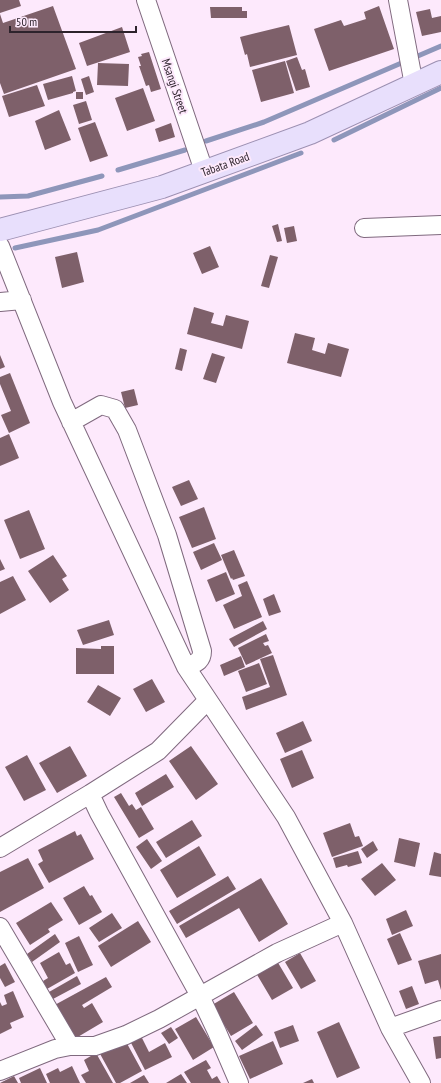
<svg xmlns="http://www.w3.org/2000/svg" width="441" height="1083" font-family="'PT Sans Narrow',sans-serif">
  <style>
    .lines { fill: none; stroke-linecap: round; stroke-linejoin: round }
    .stream { stroke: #8e96ba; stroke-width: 5 }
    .building { fill: #7e606a }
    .minor-casing { stroke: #7f697e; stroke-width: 20 }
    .major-casing { stroke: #9c90b2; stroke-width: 24 }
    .minor { stroke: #fff; stroke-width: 18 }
    .major { stroke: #e8dffc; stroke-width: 22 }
    .labels { text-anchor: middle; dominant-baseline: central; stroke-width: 4; stroke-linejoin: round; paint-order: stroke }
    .street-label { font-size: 12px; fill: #2d232c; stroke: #fde9fc }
  </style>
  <rect width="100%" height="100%" fill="#fde9fc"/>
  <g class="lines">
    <!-- stream -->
    <path class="stream" d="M334,140L441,88
      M206,141L264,122L441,46
      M118,170L185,150
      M0,197L28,196L102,176
      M15,248L98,230L301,153"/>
  </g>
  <!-- building -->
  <path class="building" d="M0,0H19L21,6L0,13Z
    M53,6L76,69L4,94L0,83V14L3,23Z
    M379,6L394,49L329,71L314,29L341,20L344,26L366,19L364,12Z
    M210,7H242V11H247V18H211Z
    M430,9L432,18L441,16V32L422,36L416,12Z
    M289,25L297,55L250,67L247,54L245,55L240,37Z
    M122,27L130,52L87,66L79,43Z
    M149,52L161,89L151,92L149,85L146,86L139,66H141L138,57L142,56L141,54Z
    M297,57L302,70L305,69L310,87L296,91L286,61Z
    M285,61L294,93L261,102L252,70Z
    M98,63L129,64L128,86L97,85Z
    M72,76L76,91L73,92V93L48,100L43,84Z
    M89,76L94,92L86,95L81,79Z
    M37,85L45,106L9,117L2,96Z
    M143,88L155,121L127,131L115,98Z
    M76,92H83V99H76Z
    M86,101L92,120L79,124L73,105Z
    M59,110L71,140L45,150L35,121Z
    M95,122L108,156L90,162L78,128Z
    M171,123L175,137L159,142L155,129Z
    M278,224L282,241L277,242L272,226Z
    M294,226L297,241L287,243L284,228Z
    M210,246L219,267L202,274L193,253Z
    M77,252L84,282L62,288L55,257Z
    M270,255L278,257L269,288L261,286Z
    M194,307L214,313L211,323L223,326L226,315L249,321L242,349L187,334Z
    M295,333L315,338L312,350L325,354L328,343L349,349L341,377L287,363Z
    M180,348L187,350L182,371L175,369Z
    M212,353L225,357L216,383L203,379Z
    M0,355L5,367L0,369Z
    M10,373L30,423L9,433L1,415L11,411L0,384V377Z
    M134,389L138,405L125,408L121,392Z
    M9,434L19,458L0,466V438Z
    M189,480L198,499L181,506L172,487Z
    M204,507L216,539L192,548L179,517Z
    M29,510L45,549L20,559L4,520Z
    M214,543L222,560L201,570L193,552Z
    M234,550L245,576L233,580L232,578L231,579L221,555Z
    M53,555L67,576L62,579L69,590L50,603L28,571Z
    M0,559L5,569L0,571Z
    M226,572L235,594L216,602L207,580Z
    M13,576L26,600L0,614V582Z
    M247,581L262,617L234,629L223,605L242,596L238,585Z
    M274,594L281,612L269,616L263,599Z
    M109,620L114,635L83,645L77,630Z
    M263,621L267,629L234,647L229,639Z
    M266,634L269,641L263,643L265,646L268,645L272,653L246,665L238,648Z
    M101,646H114V674H76V648L101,649Z
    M273,655L287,695L246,710L242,697L270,687L260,659Z
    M241,656L245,667L224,676L220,665Z
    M259,663L267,684L246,692L238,671Z
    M152,679L165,702L146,712L133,689Z
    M98,685L121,698L110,716L87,702Z
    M303,721L312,741L285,753L276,733Z
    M70,746L87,776L57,793L39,763Z
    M191,746L218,784L196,800L169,761Z
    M302,750L314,778L292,788L280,759Z
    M27,755L46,790L24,801L5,767Z
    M166,774L174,787L142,806L135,793Z
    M121,793L129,806L132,804L136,810L141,807L154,829L139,838L114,797Z
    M192,820L202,836L166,858L156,842Z
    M350,823L355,837L359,836L363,846L332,857L323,833Z
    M75,831L77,836L81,834L94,859L49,883L38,864L43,861L38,850Z
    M399,838L420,843L415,867L394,862Z
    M147,839L162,861L151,869L136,847Z
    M373,841L378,850L367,858L361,849Z
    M199,846L216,875L177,898L160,870Z
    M358,851L362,863L348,867L347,865L336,868L333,858Z
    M434,852L441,854V877L429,875Z
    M28,858L44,888L0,912V872Z
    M382,863L396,880L375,896L361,879Z
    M228,876L236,889L177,924L169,911Z
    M261,878L288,924L259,942L239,908L186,938L179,926Z
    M84,886L90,896L92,895L102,912L79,925L63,898Z
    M51,902L63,920L48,929L50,932L30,945L16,923Z
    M406,910L413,926L392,935L386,919Z
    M112,913L122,928L99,942L89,928Z
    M138,921L151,942L111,967L98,946Z
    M400,933L412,960L398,965L387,939Z
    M55,934L60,942L32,962L27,954Z
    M79,936L93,965L78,972L65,943Z
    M59,952L66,965L70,963L75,973L47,989L43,981L48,978L40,963Z
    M300,953L316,981L301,989L285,962Z
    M441,954V990L438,980L425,984L418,961Z
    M277,961L293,988L272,1000L256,973Z
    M5,963L15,982L5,987L0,978V966Z
    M77,976L81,984L53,999L49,992Z
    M106,977L112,987L82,1005L84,1008L92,1003L103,1022L71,1041L51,1007Z
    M412,986L419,1004L406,1009L399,991Z
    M13,991L24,1017L10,1023L12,1028L0,1034V1002L2,1006L7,1004L4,995Z
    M234,992L253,1023L231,1036L212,1005Z
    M196,1017L214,1047L193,1060L175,1029Z
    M339,1022L360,1068L337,1078L317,1032Z
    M256,1025L263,1035L242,1050L235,1041Z
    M293,1025L299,1041L280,1048L274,1032Z
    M171,1027L178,1038L169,1044L161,1033Z
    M140,1034L149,1052L165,1043L172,1057L145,1070L129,1039Z
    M441,1036V1058L436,1059L433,1037Z
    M124,1038L142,1071L120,1083H116L99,1052Z
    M273,1041L283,1064L250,1079L239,1056Z
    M96,1053L113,1083H86L81,1075L89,1071L84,1060Z
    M206,1060L211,1068L207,1070L212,1079L217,1076L221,1083H191L184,1072Z
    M72,1066L80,1083H50L46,1074L58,1068L60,1072Z
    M40,1068L47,1083H21L19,1078Z
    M181,1074L187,1083H166Z
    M144,1075L149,1083H130Z
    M14,1076L18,1083H0Z
    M312,1079L314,1083H303Z"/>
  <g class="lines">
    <defs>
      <path id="minor" d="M146,0L204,171
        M398,0L414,85
        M364,228L441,225
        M0,246L62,402L186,667L286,817L343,923L390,1028L421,1083
        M0,302L22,300
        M71,422L101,405L115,409L127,430L167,535L202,651C202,662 195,663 186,667
        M90,794L99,813L200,996L217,1032L239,1083
        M0,848L90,794L158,751L208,700
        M0,927L70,1046
        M390,1028L441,1010
        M0,1071L55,1049L70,1046H95L126,1035L159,1019L277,953L343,923"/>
      <path id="major" d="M0,230L162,187L310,133L441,72"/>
    </defs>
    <!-- minor casing -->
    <use href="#minor" class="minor-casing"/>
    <!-- major casing -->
    <use href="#major" class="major-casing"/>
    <!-- minor -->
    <use href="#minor" class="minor"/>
    <!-- major -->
    <use href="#major" class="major"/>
  </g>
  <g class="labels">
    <!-- street labels -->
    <g class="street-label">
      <text transform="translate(175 86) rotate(71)">Msangi Street</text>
      <text transform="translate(225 164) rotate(-20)">Tabata Road</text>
    </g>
  </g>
  <!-- scale -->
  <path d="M10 26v6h126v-6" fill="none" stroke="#2d232c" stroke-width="2"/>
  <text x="16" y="26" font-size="12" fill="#2d232c" stroke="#fde9fc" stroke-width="3" paint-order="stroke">50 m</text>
</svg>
